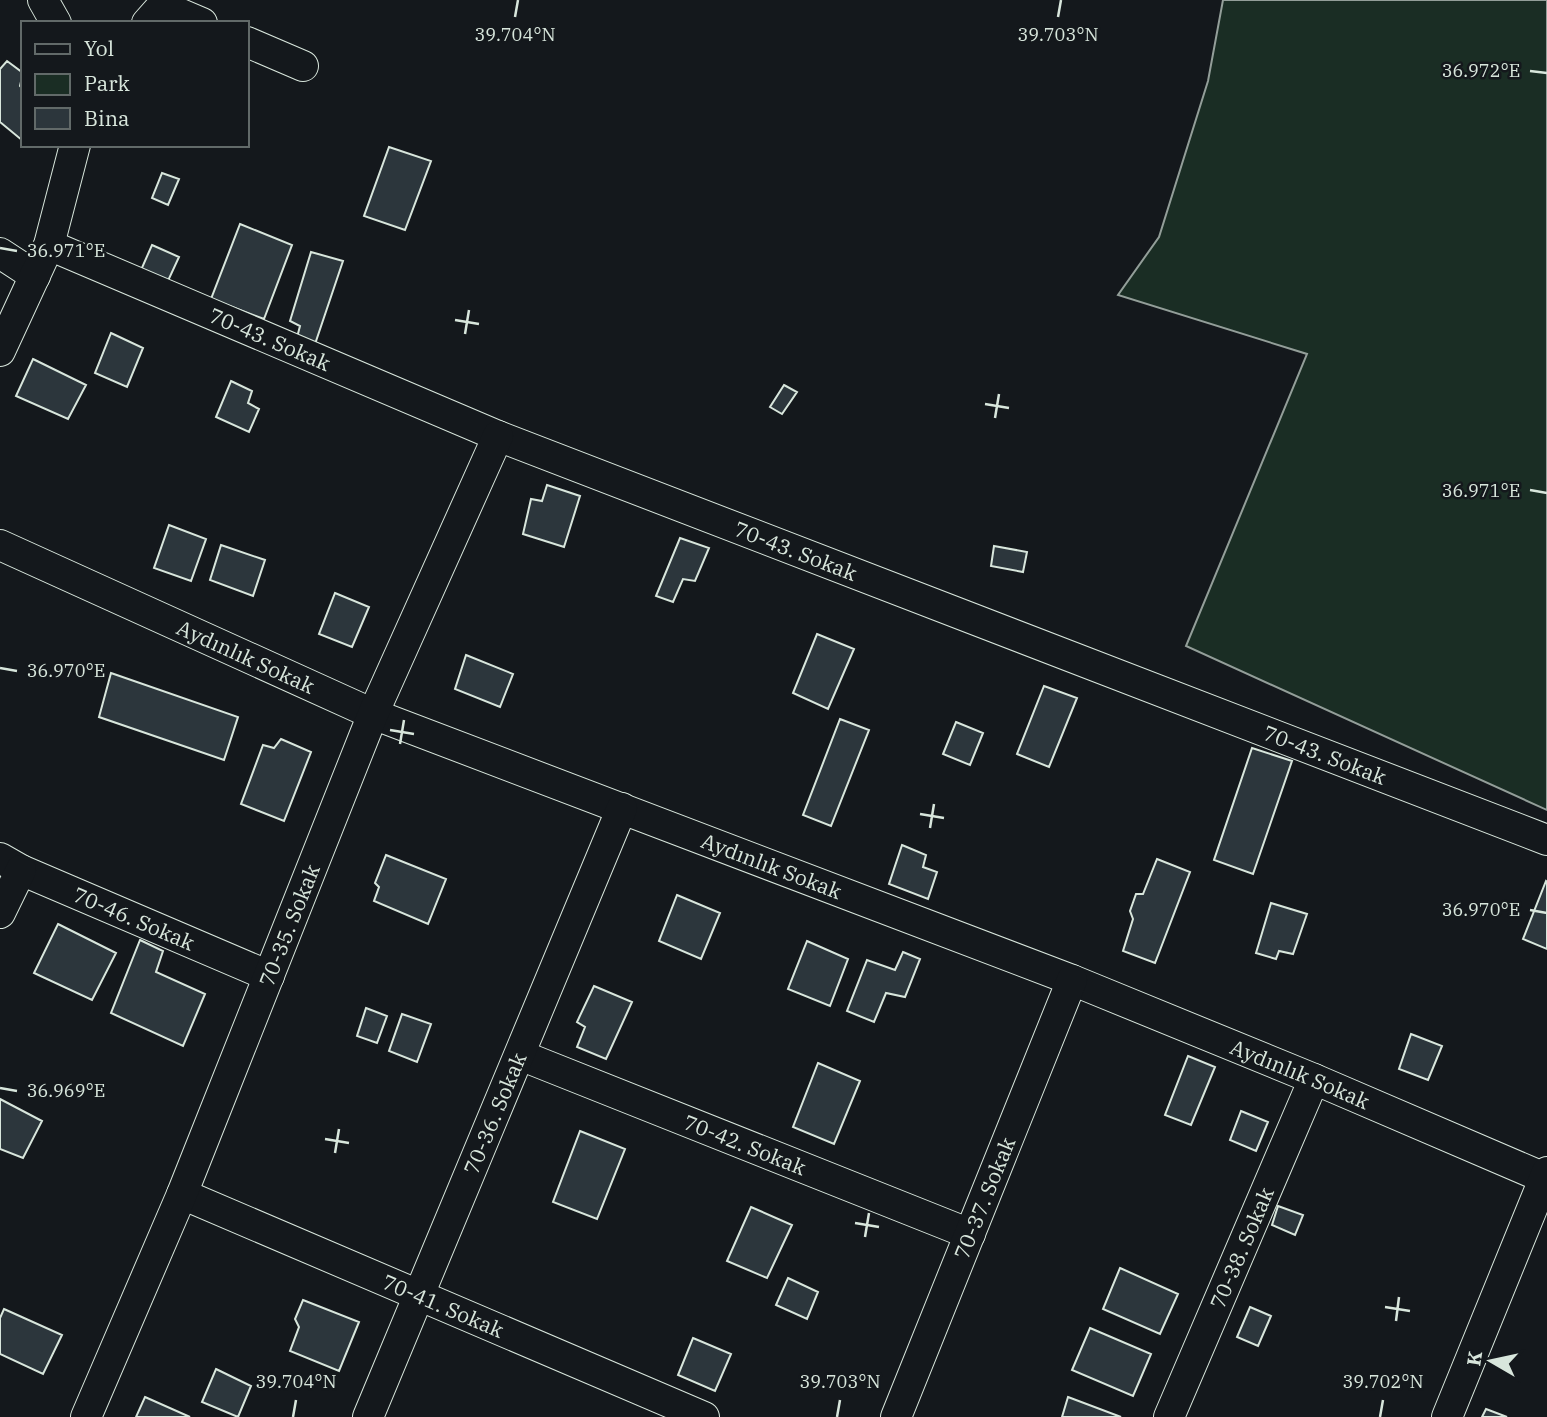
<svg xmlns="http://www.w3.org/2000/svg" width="1547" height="1417" font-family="'IBM Plex Serif',serif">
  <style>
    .green { fill: #1a2d24; stroke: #939e99; stroke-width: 2 }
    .building { fill: #2c363c; stroke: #d8e6dc; stroke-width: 2 }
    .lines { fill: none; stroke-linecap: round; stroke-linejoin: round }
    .street-casing { stroke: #d8e6dc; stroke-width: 32 }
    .street { stroke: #14181c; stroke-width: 30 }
    .ticks { fill: none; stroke: #d8e6dc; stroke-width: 2.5 }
    .labels { text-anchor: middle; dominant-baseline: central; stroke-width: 5; stroke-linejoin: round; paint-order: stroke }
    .street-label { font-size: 21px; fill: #d8e6dc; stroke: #14181c }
    .ticks-label { font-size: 18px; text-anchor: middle; fill: #d8e6dc; stroke: #14181c; stroke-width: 5; stroke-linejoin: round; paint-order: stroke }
  </style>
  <rect width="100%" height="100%" fill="#14181c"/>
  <!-- green -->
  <path class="green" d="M1223,0H1547V810L1186,646L1307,354L1118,295L1159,237L1208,81Z"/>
  <!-- building -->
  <path class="building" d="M7,61L23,73L20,86L23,89V141L0,122V69Z
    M389,147L431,161L405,230L364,216Z
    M162,173L179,179L168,205L152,198Z
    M240,224L292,245L264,319L211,299Z
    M152,245L179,257L167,283L141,270Z
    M311,252L343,261L313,350L295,345L300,326L290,321Z
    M111,333L143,348L127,387L95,373Z
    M33,359L86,385L68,419L16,396Z
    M231,381L252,391L248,403L259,409L249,432L216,417Z
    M784,385L797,392L782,414L770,407Z
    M547,485L580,496L564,547L523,534L531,499L542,501Z
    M169,525L206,539L191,581L154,568Z
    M680,538L709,548L695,581L683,579L673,602L656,596Z
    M221,545L265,560L253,596L210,580Z
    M994,546L1027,552L1023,572L991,566Z
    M335,593L369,607L352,647L319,634Z
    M817,634L854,649L828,709L793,693Z
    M466,655L513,674L500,707L455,689Z
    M111,673L238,717L224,760L99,717Z
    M1044,686L1077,698L1049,767L1017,754Z
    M840,719L869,730L831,826L803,815Z
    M956,722L983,733L970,765L943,754Z
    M281,739L311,752L284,821L241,804L263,745L274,748Z
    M1252,748L1292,761L1253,874L1214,860Z
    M902,845L926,855L923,867L937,872L928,899L889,884Z
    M386,855L446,879L428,924L374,901L379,887L375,883Z
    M1157,859L1190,872L1155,963L1123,951L1133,919L1130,911L1136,894H1143Z
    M1546,881L1547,882V949L1523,939Z
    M677,895L720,913L701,959L659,941Z
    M1271,903L1307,914L1293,954L1279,951L1276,959L1256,953Z
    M58,924L116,953L92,1000L34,973Z
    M140,940L163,951L156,972L205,994L183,1046L111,1013Z
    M807,941L848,959L830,1006L788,989Z
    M903,952L920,959L905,997L886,993L874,1022L847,1011L867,960L895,970Z
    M594,986L632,1002L606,1059L577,1047L585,1027L577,1022Z
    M366,1008L387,1016L377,1043L357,1036Z
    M402,1014L431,1024L417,1062L389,1051Z
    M1411,1034L1442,1046L1428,1080L1399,1069Z
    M1188,1056L1215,1067L1191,1125L1165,1115Z
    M818,1063L860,1081L834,1144L793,1127Z
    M0,1099L42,1121L23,1158L0,1149Z
    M1241,1111L1268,1122L1256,1151L1230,1140Z
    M580,1131L625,1149L597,1219L553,1202Z
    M1278,1206L1303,1215L1295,1235L1272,1225Z
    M751,1207L792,1225L767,1278L727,1261Z
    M1120,1268L1178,1294L1160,1334L1103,1309Z
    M788,1278L818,1292L807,1319L776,1305Z
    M303,1300L359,1322L339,1371L290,1351L299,1327L295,1319Z
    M1250,1307L1271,1316L1258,1346L1237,1337Z
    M4,1309L62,1335L43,1374L0,1354V1318Z
    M1090,1328L1151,1354L1133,1396L1072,1370Z
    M693,1338L731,1354L715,1391L678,1375Z
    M216,1369L251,1386L238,1417L202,1402Z
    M145,1397L190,1417H136Z
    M1068,1397L1121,1417H1062Z
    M1486,1409L1507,1417H1482Z"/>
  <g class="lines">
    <defs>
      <g id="street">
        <path d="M43,0L56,23"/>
        <path d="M147,23L162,6L202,23"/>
        <path d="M247,42L303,66"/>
        <path id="s1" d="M49,245L498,436L1547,840"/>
        <path d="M0,253L35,276"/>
        <path d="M0,351L49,245L75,145"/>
        <path id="s2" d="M0,545L373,714L1072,980L1314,1079L1547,1179"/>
        <path id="s3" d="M0,858L21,870L269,976"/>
        <path d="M0,913L21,870"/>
        <path id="s4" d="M520,1055L970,1234"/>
        <path id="s5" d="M182,1194L704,1417"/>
        <path id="s6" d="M86,1417L182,1194L373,714L498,436"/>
        <path id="s7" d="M368,1417L622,808"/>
        <path id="s8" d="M896,1417L1072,980"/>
        <path id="s9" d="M1169,1417L1314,1079"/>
        <path d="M1447,1417L1547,1172"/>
      </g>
    </defs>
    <!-- street casing -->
    <use href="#street" class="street-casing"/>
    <!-- street -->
    <use href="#street" class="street"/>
  </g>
  <!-- ticks -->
  <path class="ticks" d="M515,17L518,0M1058,17L1061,0M1530,71L1547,73M0,248L17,251M455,320L479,324M465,334L469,310M985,404L1009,408M995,418L999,394M1530,490L1547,493M0,668L17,671M390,730L414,734M400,744L404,720M920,814L944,818M930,828L934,804M1530,910L1547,913M0,1088L17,1091M325,1139L349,1143M335,1153L339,1129M855,1223L879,1227M865,1237L869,1213M1385,1307L1410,1311M1396,1321L1399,1297M293,1417L296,1400M837,1417L840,1400M1380,1417L1383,1400"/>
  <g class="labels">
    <!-- street labels -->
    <g class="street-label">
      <text stroke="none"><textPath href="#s1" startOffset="240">70-43. Sokak</textPath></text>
      <text stroke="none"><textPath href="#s1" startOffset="807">70-43. Sokak</textPath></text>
      <text stroke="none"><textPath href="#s2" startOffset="270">Aydınlık Sokak</textPath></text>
      <text stroke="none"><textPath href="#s1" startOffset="1374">70-43. Sokak</textPath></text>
      <text stroke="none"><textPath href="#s2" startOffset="836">Aydınlık Sokak</textPath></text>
      <text stroke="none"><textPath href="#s3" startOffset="147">70-46. Sokak</textPath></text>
      <text stroke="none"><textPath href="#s6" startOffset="532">70-35. Sokak</textPath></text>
      <text stroke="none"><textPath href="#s2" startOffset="1404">Aydınlık Sokak</textPath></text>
      <text stroke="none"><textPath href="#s7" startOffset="329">70-36. Sokak</textPath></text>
      <text stroke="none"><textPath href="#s4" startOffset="242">70-42. Sokak</textPath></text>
      <text stroke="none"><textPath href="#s8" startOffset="236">70-37. Sokak</textPath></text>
      <text stroke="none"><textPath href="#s9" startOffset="184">70-38. Sokak</textPath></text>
      <text stroke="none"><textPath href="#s5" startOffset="284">70-41. Sokak</textPath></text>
    </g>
  </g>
  <g class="ticks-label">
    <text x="515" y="41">39.704°N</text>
    <text x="1058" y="41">39.703°N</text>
    <text x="1481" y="77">36.972°E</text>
    <text x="66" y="257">36.971°E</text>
    <text x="1481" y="497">36.971°E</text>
    <text x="66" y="677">36.970°E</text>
    <text x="1481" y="916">36.970°E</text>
    <text x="66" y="1097">36.969°E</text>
    <text x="296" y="1388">39.704°N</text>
    <text x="840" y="1388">39.703°N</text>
    <text x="1383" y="1388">39.702°N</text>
  </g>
  <!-- legend -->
  <rect x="21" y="21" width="228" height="126" fill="#14181c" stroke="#626a69" stroke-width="2"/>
  <rect x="35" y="44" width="35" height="10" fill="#14181c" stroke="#626a69" stroke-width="2"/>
  <text x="84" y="56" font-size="21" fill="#d8e6dc">Yol</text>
  <rect x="35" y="74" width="35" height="21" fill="#1a2d24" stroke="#626a69" stroke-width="2"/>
  <text x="84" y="91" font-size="21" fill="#d8e6dc">Park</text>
  <rect x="35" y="108" width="35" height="21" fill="#2c363c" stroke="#626a69" stroke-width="2"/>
  <text x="84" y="126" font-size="21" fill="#d8e6dc">Bina</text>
  <!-- north arrow -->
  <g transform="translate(1491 1361) rotate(279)" stroke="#14181c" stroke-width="5" paint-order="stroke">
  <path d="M0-5L12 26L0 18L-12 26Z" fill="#d8e6dc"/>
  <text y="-10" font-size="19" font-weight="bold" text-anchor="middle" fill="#d8e6dc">K</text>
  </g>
</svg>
